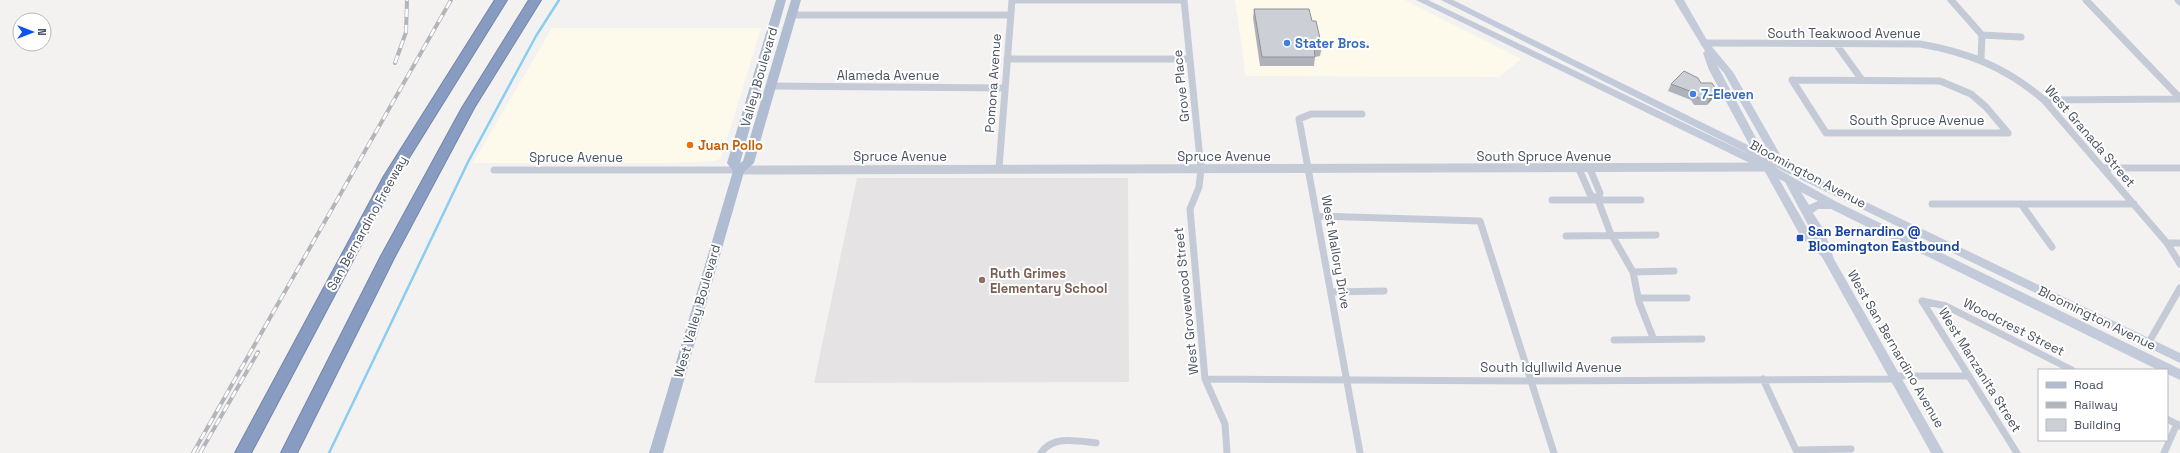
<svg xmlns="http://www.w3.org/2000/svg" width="2180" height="453" font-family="'Space Grotesk',sans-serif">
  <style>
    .commercial { fill: #fdfaec }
    .education { fill: #e5e3e3 }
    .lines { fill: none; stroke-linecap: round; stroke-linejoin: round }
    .stream { stroke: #8bcdf0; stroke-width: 2.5 }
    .motorway-casing { stroke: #7386ad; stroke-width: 2 }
    .minor { stroke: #c5cbd6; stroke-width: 7 }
    .tertiary { stroke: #c5cbd6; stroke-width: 9 }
    .secondary { fill: #c3cbda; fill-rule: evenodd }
    .primary { fill: #b0bcd1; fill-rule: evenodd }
    .motorway { fill: #889cc1; fill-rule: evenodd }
    .rail-casing { stroke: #b3b5bc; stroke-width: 4 }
    .rail { stroke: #fff; stroke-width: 2.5; stroke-dasharray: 8; stroke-linecap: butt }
    .wall { fill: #b0b2b9 }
    .shaded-wall { fill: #909196 }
    .building { fill: #cdcfd7; stroke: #909196 }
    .shop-dot { fill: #3f7fe0; stroke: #fff; stroke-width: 1.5 }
    .food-dot { fill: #e8710a; stroke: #fff; stroke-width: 1.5 }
    .transit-dot { fill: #1a4fb4; stroke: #fff; stroke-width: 1.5 }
    .education-dot { fill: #8d6e63; stroke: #fff; stroke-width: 1.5 }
    .labels { text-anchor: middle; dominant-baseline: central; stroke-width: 4; stroke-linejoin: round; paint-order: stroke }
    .street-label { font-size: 13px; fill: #485160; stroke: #fff }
    .shop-label { font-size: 13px; font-weight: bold; fill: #366cbe; stroke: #fff; text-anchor: start }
    .food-label { font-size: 13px; font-weight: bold; fill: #c56008; stroke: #fff; text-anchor: start }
    .transit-label { font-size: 13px; font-weight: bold; fill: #164399; stroke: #fff; text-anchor: start }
    .education-label { font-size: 13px; font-weight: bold; fill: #785e54; stroke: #fff; text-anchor: start }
  </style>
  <rect width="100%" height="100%" fill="#f4f2f1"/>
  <!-- commercial -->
  <path class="commercial" d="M1235,0H1405L1521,59L1499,77L1246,76Z
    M552,28H761L721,158L715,161L664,163H473Z"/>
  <!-- education -->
  <path class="education" d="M857,178H1128L1129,382L814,383Z"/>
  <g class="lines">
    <!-- stream -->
    <path class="stream" d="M329,453L468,162L536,36L559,0"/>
    <defs>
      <path id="motorway" d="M495,0H507L397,177L251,453H235L384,176Z
        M529,0H541L474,108L394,258L297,453H281L380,258L462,108Z"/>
    </defs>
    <!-- motorway casing -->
    <use href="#motorway" class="motorway-casing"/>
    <!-- minor -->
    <path class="minor" d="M1012,0H1184
      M1184,0L1201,169L1199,187L1190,209L1205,379L1225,424L1227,453
      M1951,0L1982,35L1981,59
      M2086,0L2180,98
      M2178,0L2180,2
      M791,15H1011
      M1982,35L2021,37
      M1704,43L1920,44C1968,52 2007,68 2044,100L2167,243L2180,264
      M1836,44L1862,80
      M1007,59H1190
      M1792,80L1826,133H2008
      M1792,80L1940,81L1971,94L1986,107L2008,133
      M770,86L1005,88
      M2044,100L2180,99
      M999,168L1012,0
      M2104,168H2180
      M1579,169L1590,194L1598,200L1610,232L1633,272L1639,302L1654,340
      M1590,169L1600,193L1598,200
      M494,170H739
      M1552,200H1641
      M1932,204H2134
      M2021,204L2052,247
      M1318,216L1480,221L1554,453
      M1566,236L1656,235
      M2167,243H2180
      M1633,272L1674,271
      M1331,292L1384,291
      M1638,298H1687
      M1922,301L2017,453
      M1922,301L1946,306L2072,370
      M1614,340L1702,339
      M2149,342L2180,288
      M1895,376H1969
      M1205,379L1531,381L1896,379
      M1763,379L1796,450L1851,449
      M2167,419L2180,426
      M1041,453C1053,435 1077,441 1096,443
      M1360,453L1299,119L1311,114H1362
      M2164,453L2177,424"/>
    <!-- tertiary -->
    <path class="tertiary" d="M739,170L1771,167"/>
    <!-- secondary -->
    <path class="secondary" d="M1416,0H1428L1757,158L1441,0H1453L1750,146L1709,70L1703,53L1705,51L1674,0H1684L1708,42L1733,72L1785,163L2180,353V363L2176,361L1771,165L1837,202L2180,369V380L2167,374V370H2158L1831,209H1818L1813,213L1824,230L1834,259L1944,453H1931L1822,257L1801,237L1764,170ZM1717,65L1724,73L1771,156L1764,153ZM1779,179L1785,182L1815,238L1809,231ZM1801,192L1818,201L1809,205Z"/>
    <!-- primary -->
    <path class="primary" d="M776,0H786L740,163L743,161L791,0H801L754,163L744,172L663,453H649L733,171L727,163Z"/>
    <!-- motorway -->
    <use href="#motorway" class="motorway"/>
    <defs>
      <path id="rail" d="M395,63L406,32L407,0
        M193,453L451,0
        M200,453L258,352"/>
    </defs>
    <!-- rail casing -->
    <use href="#rail" class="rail-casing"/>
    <!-- rail -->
    <use href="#rail" class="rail"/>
  </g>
  <!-- wall -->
  <path class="wall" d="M1254,9L1322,47L1320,56L1315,57L1314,66H1260L1253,18Z
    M1671,84L1717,91L1713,98L1707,105H1694L1691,100L1668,91Z"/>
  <!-- shaded-wall -->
  <path class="shaded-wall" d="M1717,91L1713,98L1707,105L1710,98Z"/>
  <!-- building -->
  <path class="building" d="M1254,9H1309L1312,21H1316L1322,47H1314L1315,57H1262Z
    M1684,71L1698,78L1701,83H1712L1717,91L1710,98H1698L1695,93L1671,84Z"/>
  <!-- markers -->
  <g class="shop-dot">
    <circle cx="1287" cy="43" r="4"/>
    <circle cx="1693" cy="94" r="4"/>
  </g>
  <circle class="food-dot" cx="690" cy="145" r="4"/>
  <rect class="transit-dot" x="1796" y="234" width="8" height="8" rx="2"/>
  <circle class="education-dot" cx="982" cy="280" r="4"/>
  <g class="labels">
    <!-- street labels -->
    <g class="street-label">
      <text x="1844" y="33">South Teakwood Avenue</text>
      <text x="888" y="75">Alameda Avenue</text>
      <text transform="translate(759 77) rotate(-74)">Valley Boulevard</text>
      <text transform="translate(993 83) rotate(-86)">Pomona Avenue</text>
      <text transform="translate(1181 86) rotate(-96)">Grove Place</text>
      <text x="1917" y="120">South Spruce Avenue</text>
      <text transform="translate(2090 136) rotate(49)">West Granada Street</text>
      <text x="900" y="156">Spruce Avenue</text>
      <text x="1224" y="156">Spruce Avenue</text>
      <text x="1544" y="156">South Spruce Avenue</text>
      <text x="576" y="157">Spruce Avenue</text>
      <text transform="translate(1808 174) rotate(28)">Bloomington Avenue</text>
      <text transform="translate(367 223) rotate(-61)">San Bernardino Freeway</text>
      <text transform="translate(1336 252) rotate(80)">West Mallory Drive</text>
      <text transform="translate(1186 301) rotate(-96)">West Grovewood Street</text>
      <text transform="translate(697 311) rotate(-74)">West Valley Boulevard</text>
      <text transform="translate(2097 318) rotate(26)">Bloomington Avenue</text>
      <text transform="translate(2014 327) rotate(27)">Woodcrest Street</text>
      <text transform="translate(1896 349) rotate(60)">West San Bernardino Avenue</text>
      <text x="1551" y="367">South Idyllwild Avenue</text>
      <text transform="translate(1980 370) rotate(58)">West Manzanita Street</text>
    </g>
    <!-- shop labels -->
    <g class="shop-label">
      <text x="1295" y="43">Stater Bros.</text>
      <text x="1701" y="94">7-Eleven</text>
    </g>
    <!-- food labels -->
    <g class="food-label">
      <text x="698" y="145">Juan Pollo</text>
    </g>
    <!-- transit labels -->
    <g class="transit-label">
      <text x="1808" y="231">San Bernardino @<tspan x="1808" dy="15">Bloomington Eastbound</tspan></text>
    </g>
    <!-- education labels -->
    <g class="education-label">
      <text x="990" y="273">Ruth Grimes<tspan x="990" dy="15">Elementary School</tspan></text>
    </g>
  </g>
  <!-- legend -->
  <rect x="2038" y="369" width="130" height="72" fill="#ffffff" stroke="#b6b9bf"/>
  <rect x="2046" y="382" width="20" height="6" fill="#b0bcd1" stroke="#b6b9bf"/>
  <text x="2074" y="389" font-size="12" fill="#485160">Road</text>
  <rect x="2046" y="402" width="20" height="6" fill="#b3b5bc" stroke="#b6b9bf"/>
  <text x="2074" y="409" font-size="12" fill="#485160">Railway</text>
  <rect x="2046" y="419" width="20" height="12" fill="#cdcfd7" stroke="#b6b9bf"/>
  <text x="2074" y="429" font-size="12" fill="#485160">Building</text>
  <!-- north arrow -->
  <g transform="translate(32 32) rotate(90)"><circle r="19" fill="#ffffff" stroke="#b6b9bf"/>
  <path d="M0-3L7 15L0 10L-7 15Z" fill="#1253ed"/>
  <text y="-6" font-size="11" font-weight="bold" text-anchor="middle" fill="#485160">N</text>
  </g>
</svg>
